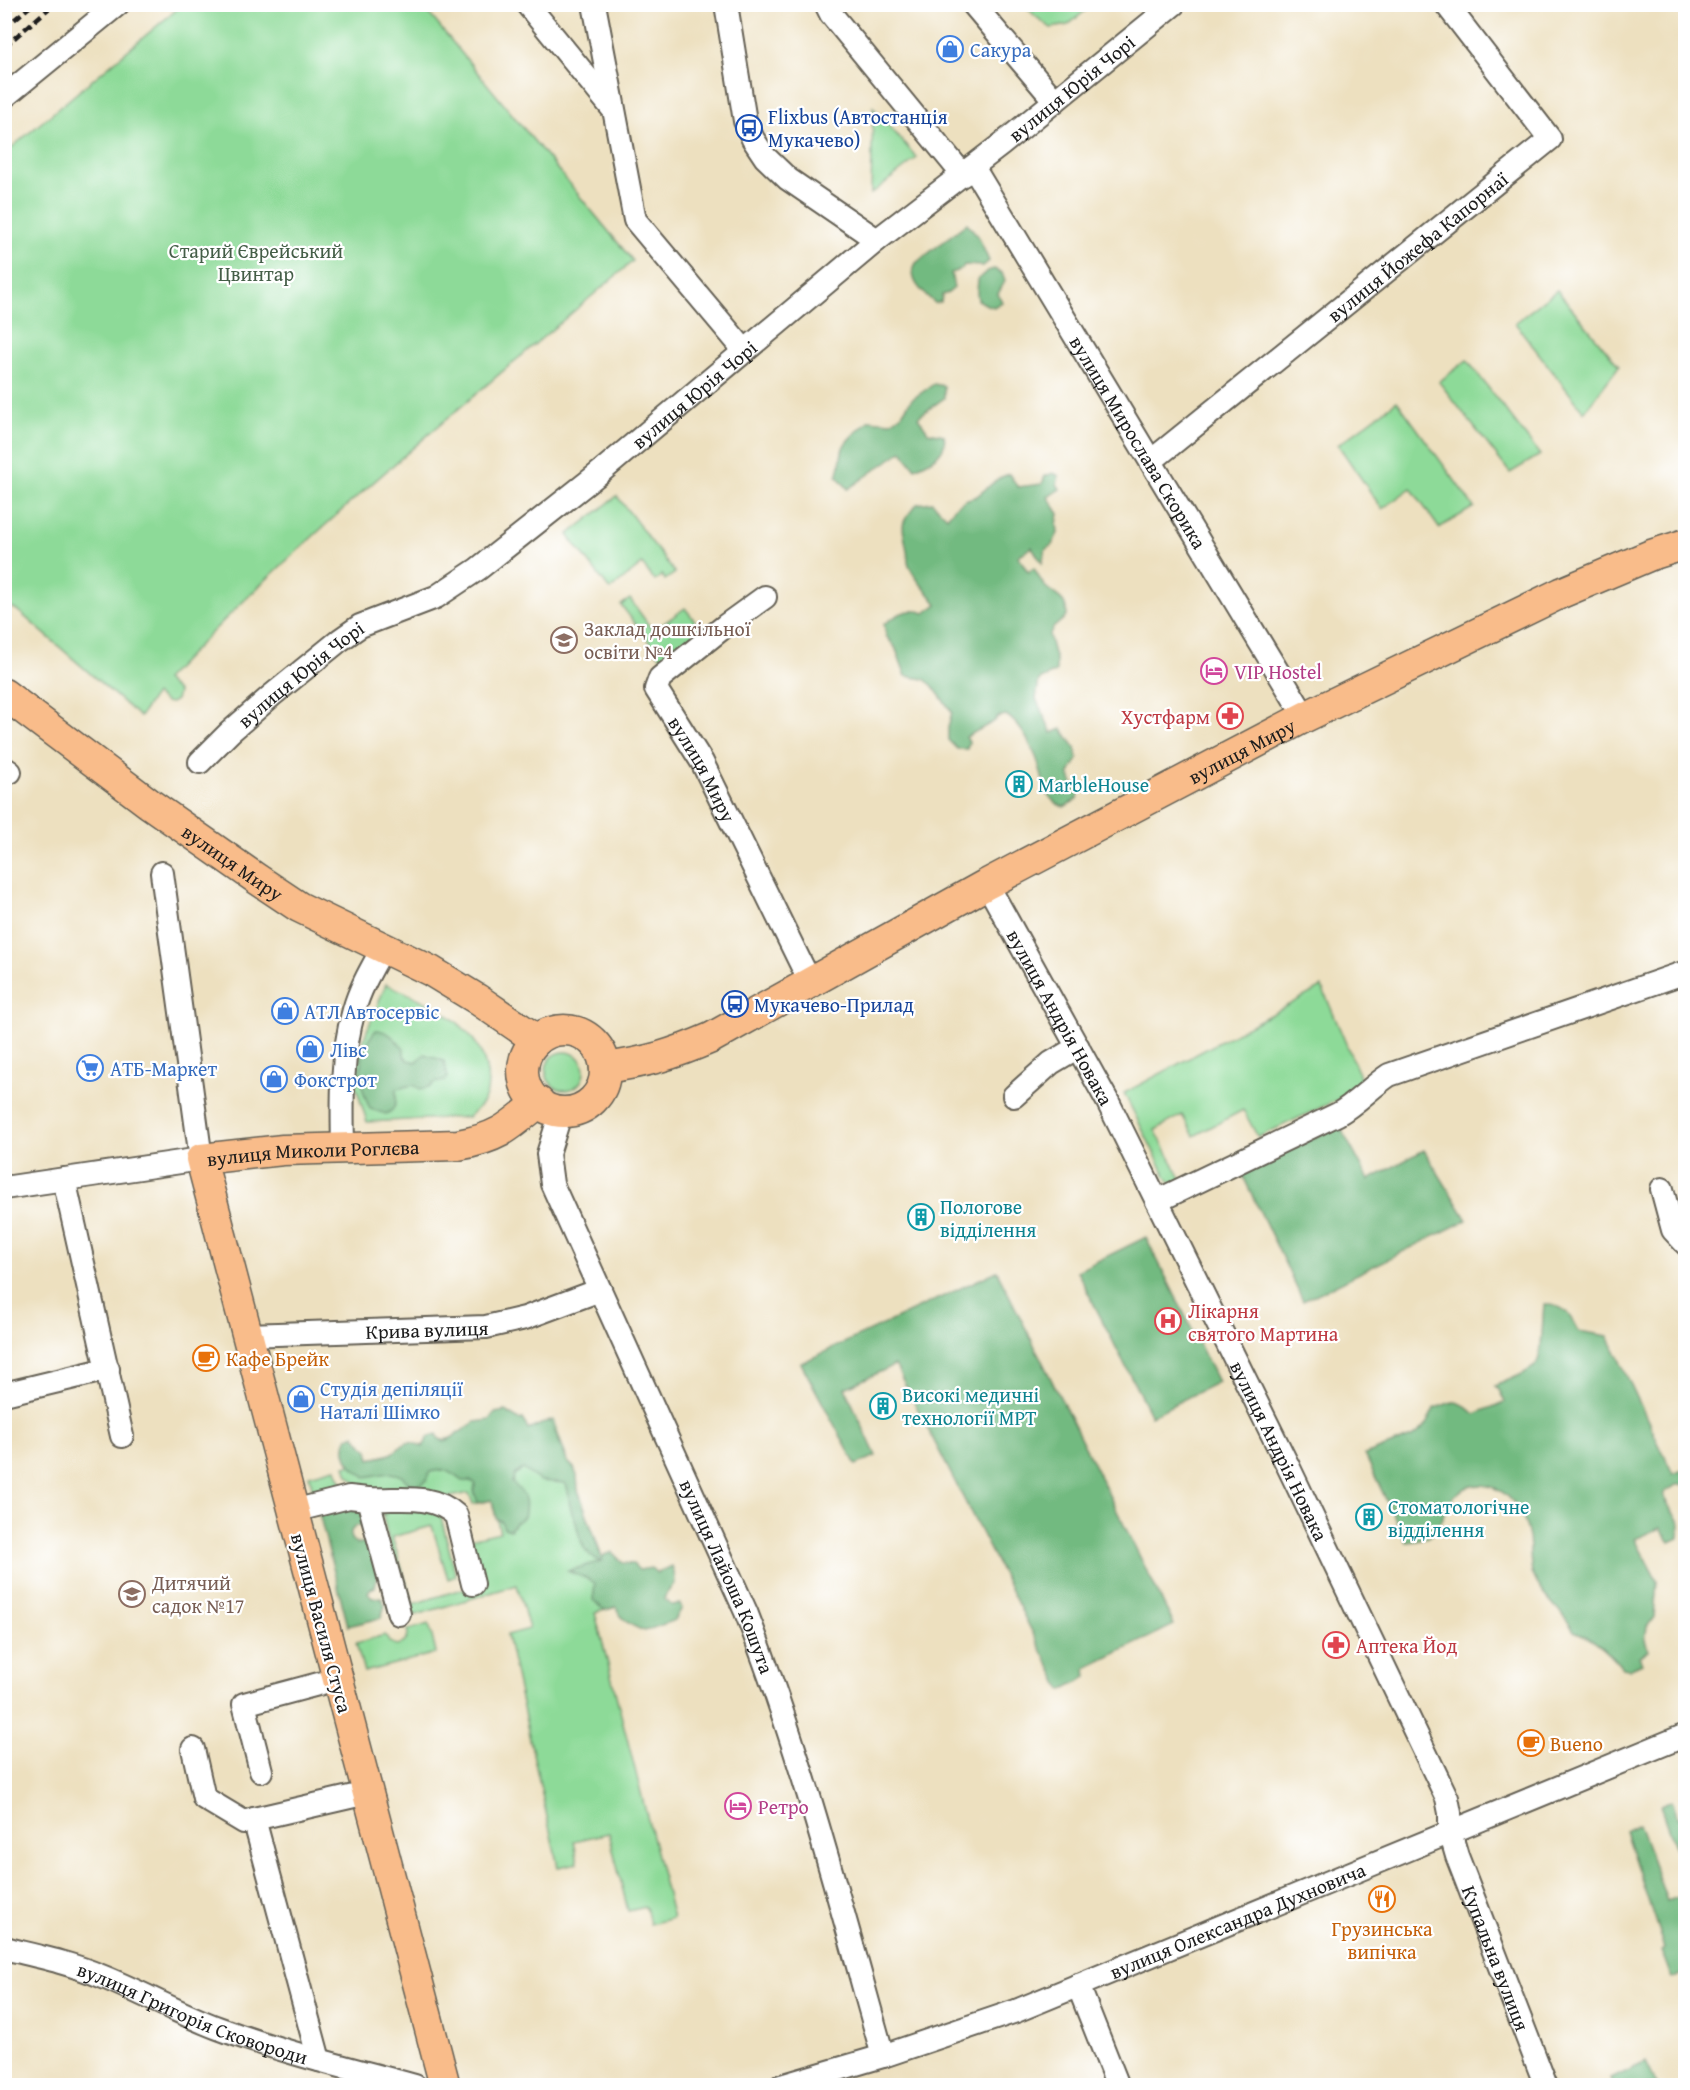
<svg xmlns="http://www.w3.org/2000/svg" width="1690" height="2090" font-family="'Gentium Book Plus',serif">
  <style>
    .green { fill: #8dda98; stroke: #547b5a; stroke-width: 1.5 }
    .forest { fill: #72ba80; stroke: #476b4e; stroke-width: 1.5 }
    .lines { fill: none; stroke-linecap: round; stroke-linejoin: round }
    .minor-casing { stroke: #656155; stroke-width: 26 }
    .major-casing { stroke: #656155; stroke-width: 33 }
    .minor { stroke: #fff; stroke-width: 22 }
    .major { stroke: #f9bc8a; stroke-width: 30 }
    .rail { stroke: #1c1c1c; stroke-width: 4.5; stroke-dasharray: 9 4.5; stroke-linecap: butt }
    .labels { text-anchor: middle; dominant-baseline: central; stroke-width: 4.5; stroke-linejoin: round; paint-order: stroke }
    .shop-label { font-size: 20px; fill: #366cbe; stroke: #fff; text-anchor: start }
    .street-label { font-size: 20px; fill: #1c1c1c; stroke: #fff }
    .transit-label { font-size: 20px; fill: #164399; stroke: #fff; text-anchor: start }
    .park-label { font-size: 20px; fill: #445e47; stroke: #fff }
    .education-label { font-size: 20px; fill: #785e54; stroke: #fff; text-anchor: start }
    .hotel-label { font-size: 20px; fill: #b23c85; stroke: #fff; text-anchor: start }
    .health-label { font-size: 20px; fill: #be3a42; stroke: #fff; text-anchor: start }
    .culture-label { font-size: 20px; fill: #0d838f; stroke: #fff; text-anchor: start }
    .food-label { font-size: 20px; fill: #c56008; stroke: #fff; text-anchor: start }
  </style>
  <rect width="100%" height="100%" fill="#fff"/>
  <filter id="ink" filterUnits="userSpaceOnUse"><feTurbulence type="fractalNoise" baseFrequency=".0167" numOctaves="2"/><feDisplacementMap in="SourceGraphic" scale="12" xChannelSelector="R" yChannelSelector="G"/><feConvolveMatrix kernelMatrix="1 2 1 2 8 2 1 2 1" color-interpolation-filters="sRGB"/></filter>
  <filter id="wash" filterUnits="userSpaceOnUse"><feTurbulence type="fractalNoise" baseFrequency=".008" numOctaves="4" result="noise"/><feDisplacementMap in="SourceGraphic" scale="24" xChannelSelector="R" yChannelSelector="G"/><feGaussianBlur stdDeviation="1.35" result="paint"/><feColorMatrix in="noise" values="0 0 0 0 0 0 0 0 0 0 0 0 0 0 0 0 0 1.4 0 .05"/><feComposite in="paint" operator="in"/></filter>
  <g filter="url(#wash)">
    <rect width="100%" height="100%" fill="#ede0bf"/>
    <!-- green -->
    <path class="green" d="M182,5H422L633,261C474,397 309,529 165,680L178,692L176,700L171,703L165,702L155,694L140,717L17,610L5,604V153Z
      M1025,5H1092L1068,25L1051,28L1035,16Z
      M873,107L917,158L871,194Z
      M1557,290L1619,366L1584,412L1515,323Z
      M1467,360L1540,455L1510,473L1439,382Z
      M1397,401L1474,507L1439,528L1411,488L1382,509L1338,445Z
      M617,496L675,573L665,580L662,575L655,581L642,564L610,590L568,535Z
      M630,599L653,631L685,608L701,629L664,661L621,605Z
      M386,984C428,1002 480,1023 487,1073C490,1095 485,1103 468,1117L367,1122L353,1077L366,1033Z
      M1322,987L1361,1079L1359,1087L1354,1092L1258,1137L1243,1110L1194,1136L1182,1115L1155,1130L1182,1180L1172,1183L1168,1180L1124,1093Z
      M546 1071a19 19 0 1 1 38 0a19 19 0 1 1-38 0Z
      M523,1419L528,1430L553,1420L600,1551L616,1607L595,1613L673,1918L650,1924L646,1907L628,1911L609,1833L574,1841L578,1863L558,1867L507,1635L529,1629L517,1585L406,1618L382,1512L391,1506L440,1513L456,1576L448,1579L432,1526L392,1537L413,1604L482,1583L470,1539L500,1532L492,1500L473,1504L469,1493L450,1497L372,1491L357,1483L348,1475L345,1466Z
      M336,1468C339,1479 342,1484 351,1490L315,1498L309,1475Z
      M429,1624L436,1653L364,1672L356,1643L385,1635L389,1642L397,1645C407,1643 408,1639 408,1630Z"/>
    <!-- forest -->
    <path class="forest" d="M967,223L978,236L989,261L983,266L964,265L962,269L951,273L954,288L948,293L942,295L941,302L935,303C924,294 906,279 916,263Z
      M994,269L1002,273L1005,281L998,294L1002,302L994,307L987,305L978,300L977,293L978,279L987,271Z
      M934,384L944,386V398L918,417L928,432L944,435C948,454 930,461 915,468L902,451L848,489L837,476C841,466 840,458 843,448C848,436 860,430 869,420L891,422L902,414L911,400Z
      M1053,473L1059,476L1057,484L1060,489L1048,497L1059,514L1057,524L1058,533L1052,545L1046,549L1042,563L1032,547L1018,556L1028,572L1034,568C1038,575 1042,585 1048,589C1060,599 1066,598 1067,616L1053,628L1049,635L1056,661V672L1039,680L1036,699L1052,733L1062,729L1075,747L1078,759L1069,774L1073,784L1079,792L1078,799L1064,807C1041,799 1044,775 1036,757C1030,742 1019,723 1006,715L997,717L995,721L966,737L969,742L967,749H957L948,740V727L952,712L932,685L924,679L906,676L895,647L886,636L884,624C898,614 908,607 925,613L937,604C928,591 914,580 909,565C907,560 908,556 907,551C903,524 897,527 917,504L932,502L947,517L955,507L965,500L977,496L999,478L1009,474L1018,487L1042,484L1045,476Z
      M376,1030C390,1031 396,1040 404,1049V1055L408,1060L416,1062L425,1054L444,1061L448,1078L444,1081L434,1083L432,1086L421,1089L413,1085L396,1089C396,1100 398,1109 386,1114L370,1109C367,1102 364,1094 362,1086C357,1069 364,1043 376,1030Z
      M1339,1125L1369,1180L1424,1150L1467,1220L1303,1301L1242,1174Z
      M1146,1237L1218,1382L1151,1416L1077,1271Z
      M997,1271L1174,1625L1086,1668L1087,1677L1062,1690L895,1365L845,1388L876,1456L856,1465L801,1363Z
      M1544,1305C1565,1304 1569,1314 1578,1331L1608,1336L1673,1474L1685,1469V1484L1676,1485L1664,1493L1667,1504L1680,1523L1679,1538L1670,1542L1660,1528L1635,1539L1657,1581L1654,1617L1647,1627L1645,1639L1648,1651L1639,1656L1642,1663L1629,1669L1622,1668C1609,1652 1594,1638 1574,1631C1563,1611 1542,1597 1533,1575C1529,1564 1531,1550 1529,1538C1525,1513 1508,1486 1480,1485C1470,1485 1458,1490 1452,1499C1435,1524 1443,1540 1406,1542L1365,1455L1414,1436L1424,1428L1434,1409C1455,1400 1458,1398 1475,1414L1505,1402L1499,1390L1495,1386C1505,1381 1532,1372 1537,1363C1543,1351 1542,1320 1544,1305Z
      M505,1411L519,1420L523,1419L528,1430L550,1420L567,1461L574,1468L577,1476L578,1490L602,1559L604,1555L612,1552L623,1563L633,1564L639,1570L651,1568L657,1573L672,1566C680,1590 670,1582 664,1599L671,1605L680,1604L682,1608L675,1620L645,1631C631,1626 622,1621 616,1607L605,1610L593,1600L595,1584C587,1577 578,1576 568,1571L601,1561C581,1555 580,1537 575,1519C573,1515 571,1511 570,1506C568,1497 570,1491 565,1483L540,1481L523,1469L515,1474L512,1483C525,1493 528,1500 524,1517L515,1523L510,1530L504,1528L501,1521L496,1518L492,1500L478,1503L474,1492L475,1483L470,1481H462C448,1471 448,1468 430,1472L427,1480L417,1486L408,1483C398,1467 381,1475 366,1477C351,1468 340,1455 347,1438L354,1435L368,1450L370,1459C377,1457 389,1457 394,1452C407,1442 407,1439 423,1447L428,1437L437,1434L438,1438L445,1442L475,1422L490,1420L495,1413Z
      M354,1502L371,1524L356,1526L351,1531V1539L356,1544L370,1541L378,1572L375,1587L370,1589L368,1593L372,1598L381,1597L385,1605L381,1618L348,1626L318,1509Z
      M1672,1801L1678,1818L1685,1815V1877L1660,1806Z
      M1639,1824L1667,1901L1685,1895V1973L1672,1979L1661,1950L1664,1948L1625,1831Z
      M1646,2062L1657,2085H1613L1611,2079Z"/>
  </g>
  <g filter="url(#ink)">
    <g class="lines">
      <defs>
        <g id="minor">
          <path d="M527,4L612,108"/>
          <path d="M594,4L635,220L745,351"/>
          <path d="M726,4L745,121L753,139L765,157L788,179L877,240"/>
          <path d="M826,4L831,14L963,175"/>
          <path d="M973,4L1055,101"/>
          <path d="M4,97L118,4"/>
          <path id="s1" d="M973,167L1305,717"/>
          <path id="s2" d="M1151,461L1550,139L1446,4"/>
          <path id="s3" d="M765,597L725,626L660,678L656,689L702,762L810,982"/>
          <path id="s4" d="M200,762L230,732L271,696L340,640L360,626L436,597L478,569L597,475L877,240L1002,144L1174,4"/>
          <path d="M4,768L10,772"/>
          <path id="s5" d="M987,884L1108,1102L1288,1466L1447,1798L1450,1813V1832L1457,1856L1546,2086"/>
          <path d="M1014,1096L1051,1063L1078,1047"/>
          <path id="s6" d="M561,1112L548,1154L552,1184L746,1612C802,1756 841,1907 883,2056"/>
          <path d="M343,1147C342,1101 341,1056 354,1010C360,988 372,968 383,948"/>
          <path d="M64,1179L122,1436"/>
          <path d="M4,1188L201,1159L162,873"/>
          <path d="M1662,1189L1673,1230L1686,1244"/>
          <path d="M1157,1201L1338,1114C1357,1103 1371,1087 1389,1075L1686,972"/>
          <path id="s7" d="M247,1335L486,1327L525,1318L600,1290"/>
          <path d="M4,1394L108,1369"/>
          <path d="M368,1499C399,1501 430,1492 456,1515L473,1584"/>
          <path d="M293,1511L349,1497L368,1499L399,1614"/>
          <path d="M193,1749L204,1798L244,1822L254,1819"/>
          <path d="M261,1771L244,1704L337,1679"/>
          <path id="s8" d="M4,1948C37,1956 70,1963 101,1976C141,1992 178,2013 218,2028C282,2052 349,2068 415,2086"/>
          <path d="M1078,1985L1118,2086"/>
          <path d="M319,2060L254,1819L367,1793"/>
          <path id="s9" d="M781,2086L883,2056L1016,2011L1686,1735"/>
        </g>
        <g id="major">
          <path id="s10" d="M4,694L150,804L257,879L299,907L431,971L477,999L537,1040"/>
          <circle cx="564" cy="1071" r="41"/>
          <path id="s11" d="M605,1068C647,1062 672,1055 711,1038L987,884L1305,717L1561,593L1651,555L1686,544"/>
          <path id="s12" d="M445,2086L201,1159L283,1150L458,1145C498,1138 508,1128 539,1102"/>
        </g>
      </defs>
      <!-- minor casing -->
      <use href="#minor" class="minor-casing"/>
      <!-- major casing -->
      <use href="#major" class="major-casing"/>
      <!-- minor -->
      <use href="#minor" class="minor"/>
      <!-- major -->
      <use href="#major" class="major"/>
      <!-- rail -->
      <path class="rail" d="M4,28L33,4
        M4,47L54,4"/>
    </g>
  </g>
  <!-- icons -->
  <defs>
    <symbol id="shop-ring" viewBox="-11 -11 22 22"><circle r="9.5" fill="#fff" stroke="#3f7fe0" stroke-width="1.5"/><path d="M-5-2.5h2.3a2.7 3.5 0 0 1 5.4 0H5L5.5 6h-11ZM-1.5-2.5h3a1.5 2.3 0 0 0-3 0Z" fill="#3f7fe0"/></symbol>
    <symbol id="bus-ring" viewBox="-11 -11 22 22"><circle r="9.5" fill="#fff" stroke="#1a4fb4" stroke-width="1.5"/><path d="M-5-6H5V4H4V6H2V4H-2V6H-4V4H-5ZM-3.5-4V0h7V-4ZM-3.5 1.2v1.5H-2V1.2ZM2 1.2v1.5H3.5V1.2Z" fill="#1a4fb4"/></symbol>
    <symbol id="school-ring" viewBox="-11 -11 22 22"><circle r="9.5" fill="#fff" stroke="#8d6e63" stroke-width="1.5"/><path d="M0-5L7-2L0 1L-7-2ZM-4 1L0 2.5L4 1V4Q0 6-4 4Z" fill="#8d6e63"/></symbol>
    <symbol id="hotel-ring" viewBox="-11 -11 22 22"><circle r="9.5" fill="#fff" stroke="#d1479c" stroke-width="1.5"/><path d="M-6-4.5h1.5V1H6V5H4.5V3h-9V5H-6ZM-4 0a1.8 1.8 0 1 1 3.6 0ZM.5 0V-2.5h3Q6-2.5 6 0Z" fill="#d1479c"/></symbol>
    <symbol id="pharmacy-ring" viewBox="-11 -11 22 22"><circle r="9.5" fill="#fff" stroke="#e0444e" stroke-width="1.5"/><path d="M-2-6h4v4h4v4h-4v4h-4v-4h-4v-4h4Z" fill="#e0444e"/></symbol>
    <symbol id="building-ring" viewBox="-11 -11 22 22"><circle r="9.5" fill="#fff" stroke="#0f9aa8" stroke-width="1.5"/><path d="M-4-6H4V6H1V3H-1V6H-4ZM-2.5-4.3h1.7v1.8h-1.7ZM.8-4.3h1.7v1.8H.8ZM-2.5-1h1.7V.8h-1.7ZM.8-1h1.7V.8H.8Z" fill="#0f9aa8"/></symbol>
    <symbol id="supermarket-ring" viewBox="-11 -11 22 22"><circle r="9.5" fill="#fff" stroke="#3f7fe0" stroke-width="1.5"/><path d="M-6-5.5h2.5l.6 2H6L4.5 2H-2.5L-4.4-4H-6ZM-1.5 3.2a1.3 1.3 0 1 0 .1 0ZM3 3.2a1.3 1.3 0 1 0 .1 0Z" fill="#3f7fe0"/></symbol>
    <symbol id="hospital-ring" viewBox="-11 -11 22 22"><circle r="9.5" fill="#fff" stroke="#e0444e" stroke-width="1.5"/><path d="M-5-5h3v3.5h4V-5h3V5h-3V1.5h-4V5h-3Z" fill="#e0444e"/></symbol>
    <symbol id="cafe-ring" viewBox="-11 -11 22 22"><circle r="9.5" fill="#fff" stroke="#e8710a" stroke-width="1.5"/><path d="M-5.5-4.5H6V0H3Q3 3.5 0 3.5H-2.5Q-5.5 3.5-5.5 0ZM3-3.2v2h1.7v-2ZM-6 4.5H4V6H-6Z" fill="#e8710a"/></symbol>
    <symbol id="restaurant-ring" viewBox="-11 -11 22 22"><circle r="9.5" fill="#fff" stroke="#e8710a" stroke-width="1.5"/><path d="M-5-6h1v4h1v-4h1v4h1v-4h1v5L-1.5 .5V6h-2V.5L-5-1ZM5-6V6H3V1.5H1.5Q1.5-4 5-6Z" fill="#e8710a"/></symbol>
  </defs>
  <g fill-rule="evenodd">
    <use href="#shop-ring" x="935" y="34" width="30" height="30"/>
    <use href="#bus-ring" x="734" y="113" width="30" height="30"/>
    <use href="#school-ring" x="549" y="625" width="30" height="30"/>
    <use href="#hotel-ring" x="1199" y="656" width="30" height="30"/>
    <use href="#pharmacy-ring" x="1215" y="701" width="30" height="30"/>
    <use href="#building-ring" x="1004" y="769" width="30" height="30"/>
    <use href="#bus-ring" x="720" y="989" width="30" height="30"/>
    <use href="#shop-ring" x="270" y="996" width="30" height="30"/>
    <use href="#shop-ring" x="295" y="1034" width="30" height="30"/>
    <use href="#supermarket-ring" x="75" y="1053" width="30" height="30"/>
    <use href="#shop-ring" x="259" y="1064" width="30" height="30"/>
    <use href="#building-ring" x="906" y="1202" width="30" height="30"/>
    <use href="#hospital-ring" x="1153" y="1306" width="30" height="30"/>
    <use href="#cafe-ring" x="191" y="1343" width="30" height="30"/>
    <use href="#shop-ring" x="286" y="1384" width="30" height="30"/>
    <use href="#building-ring" x="868" y="1391" width="30" height="30"/>
    <use href="#building-ring" x="1354" y="1502" width="30" height="30"/>
    <use href="#school-ring" x="117" y="1579" width="30" height="30"/>
    <use href="#pharmacy-ring" x="1321" y="1630" width="30" height="30"/>
    <use href="#cafe-ring" x="1516" y="1728" width="30" height="30"/>
    <use href="#hotel-ring" x="723" y="1791" width="30" height="30"/>
    <use href="#restaurant-ring" x="1367" y="1884" width="30" height="30"/>
  </g>
  <g class="labels">
    <!-- shop labels -->
    <g class="shop-label">
      <text x="970" y="49">Сакура</text>
      <text x="304" y="1011">АТЛ Автосервіс</text>
      <text x="330" y="1049">Лівс</text>
      <text x="110" y="1068">АТБ-Маркет</text>
      <text x="294" y="1079">Фокстрот</text>
      <text x="320" y="1388">Студія депіляції<tspan x="320" dy="23">Наталі Шімко</tspan></text>
    </g>
    <!-- street labels -->
    <g class="street-label">
      <text stroke="none"><textPath href="#s4" startOffset="1106">вулиця Юрія Чорі</textPath></text>
      <text stroke="none"><textPath href="#s2" startOffset="342">вулиця Йожефа Капорнаї</textPath></text>
      <text stroke="none"><textPath href="#s4" startOffset="620">вулиця Юрія Чорі</textPath></text>
      <text stroke="none"><textPath href="#s1" startOffset="321">вулиця Мирослава Скорика</textPath></text>
      <text stroke="none"><textPath href="#s4" startOffset="134">вулиця Юрія Чорі</textPath></text>
      <text stroke="none"><textPath href="#s11" startOffset="714">вулиця Миру</textPath></text>
      <text stroke="none"><textPath href="#s3" startOffset="237">вулиця Миру</textPath></text>
      <text stroke="none"><textPath href="#s10" startOffset="284">вулиця Миру</textPath></text>
      <text stroke="none"><textPath href="#s5" startOffset="152">вулиця Андрія Новака</textPath></text>
      <text stroke="none"><textPath href="#s12" startOffset="1071">вулиця Миколи Роглєва</textPath></text>
      <text stroke="none"><textPath href="#s7" startOffset="180">Крива вулиця</textPath></text>
      <text stroke="none"><textPath href="#s5" startOffset="638">вулиця Андрія Новака</textPath></text>
      <text stroke="none"><textPath href="#s6" startOffset="504">вулиця Лайоша Кошута</textPath></text>
      <text transform="translate(322 1623) rotate(75)">вулиця Василя Стуса</text>
      <text stroke="none"><textPath href="#s9" startOffset="486">вулиця Олександра Духновича</textPath></text>
      <text stroke="none"><textPath href="#s5" startOffset="1192">Купальна вулиця</textPath></text>
      <text stroke="none"><textPath href="#s8" startOffset="200">вулиця Григорія Сковороди</textPath></text>
    </g>
    <!-- transit labels -->
    <g class="transit-label">
      <text x="768" y="116">Flixbus (Автостанція<tspan x="768" dy="23">Мукачево)</tspan></text>
      <text x="754" y="1004">Мукачево-Прилад</text>
    </g>
    <!-- park labels -->
    <g class="park-label">
      <text x="256" y="250">Старий Єврейський<tspan x="256" dy="23">Цвинтар</tspan></text>
    </g>
    <!-- education labels -->
    <g class="education-label">
      <text x="584" y="628">Заклад дошкільної<tspan x="584" dy="23">освіти №4</tspan></text>
      <text x="152" y="1582">Дитячий<tspan x="152" dy="23">садок №17</tspan></text>
    </g>
    <!-- hotel labels -->
    <g class="hotel-label">
      <text x="1234" y="671">VIP Hostel</text>
      <text x="758" y="1806">Ретро</text>
    </g>
    <!-- health labels -->
    <g class="health-label">
      <text x="1210" y="716" text-anchor="end">Хустфарм</text>
      <text x="1188" y="1310">Лікарня<tspan x="1188" dy="23">святого Мартина</tspan></text>
      <text x="1356" y="1645">Аптека Йод</text>
    </g>
    <!-- culture labels -->
    <g class="culture-label">
      <text x="1038" y="784">MarbleHouse</text>
      <text x="940" y="1206">Пологове<tspan x="940" dy="23">відділення</tspan></text>
      <text x="902" y="1394">Високі медичні<tspan x="902" dy="23">технології МРТ</tspan></text>
      <text x="1388" y="1506">Стоматологічне<tspan x="1388" dy="23">відділення</tspan></text>
    </g>
    <!-- food labels -->
    <g class="food-label">
      <text x="226" y="1358">Кафе Брейк</text>
      <text x="1550" y="1743">Bueno</text>
      <text x="1382" y="1928" text-anchor="middle">Грузинська<tspan x="1382" dy="23">випічка</tspan></text>
    </g>
  </g>
  <!-- margin -->
  <rect width="1690" height="2090" fill="none" stroke="#fff" stroke-width="24"/>
</svg>
